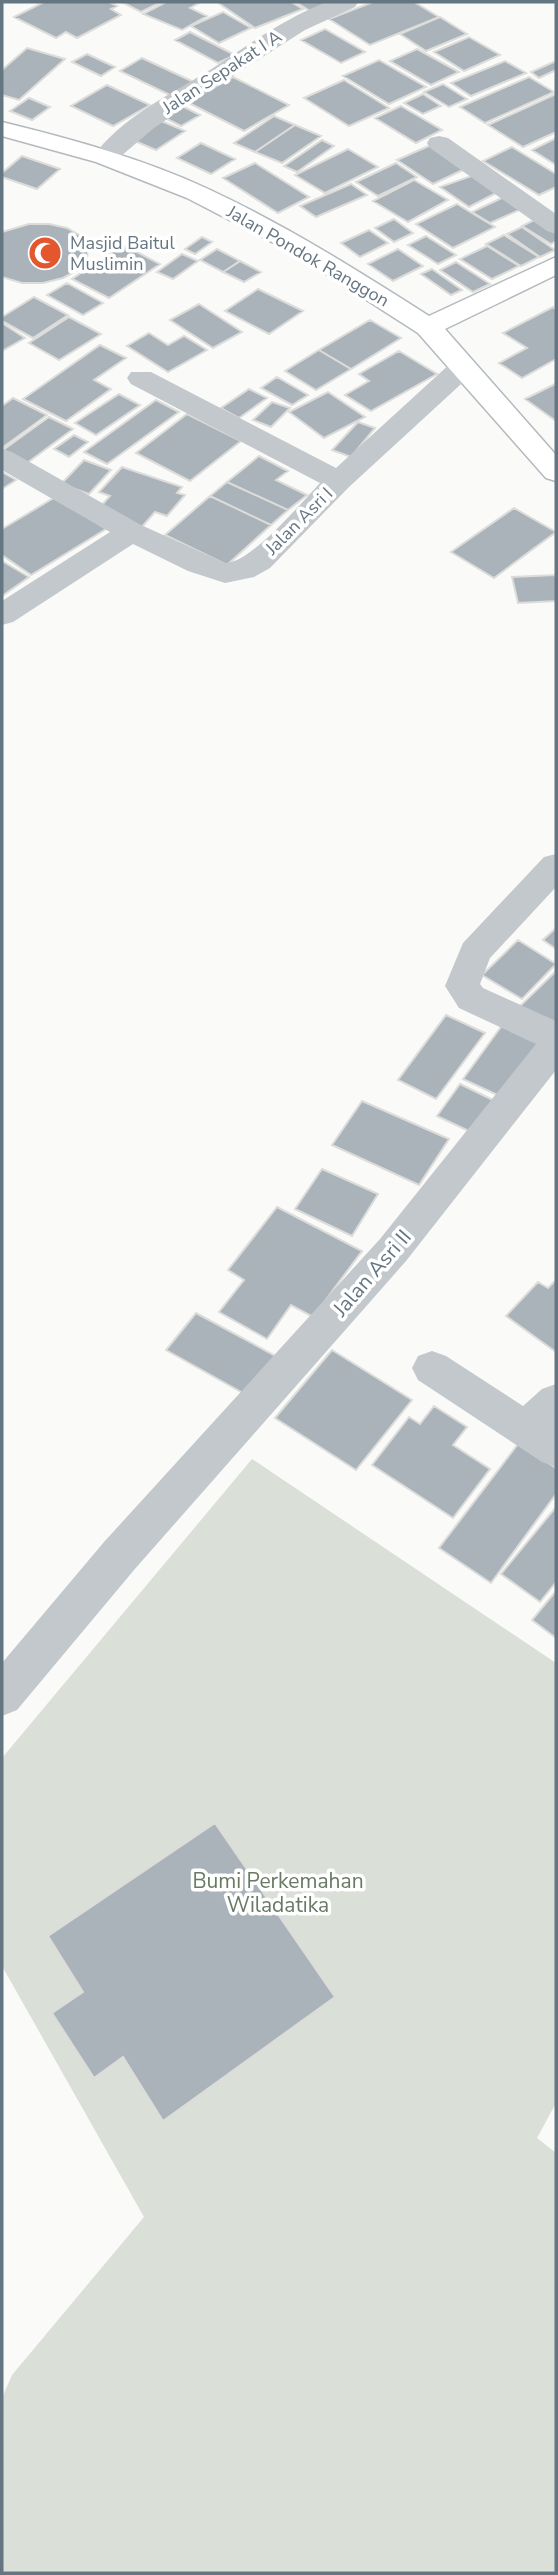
<svg xmlns="http://www.w3.org/2000/svg" width="558" height="2575" font-family="'Nunito Sans',sans-serif">
  <style>
    .green { fill: #dadfd7 }
    .building { fill: #aab3b9; stroke: #dcdcda; stroke-width: 2 }
    .lines { fill: none; stroke-linecap: round; stroke-linejoin: round }
    .secondary-casing { stroke: #b3babf; stroke-width: 3 }
    .street { fill: #c3c8cc; fill-rule: evenodd }
    .secondary { fill: #fff; fill-rule: evenodd }
    .labels { text-anchor: middle; dominant-baseline: central; stroke-width: 7; stroke-linejoin: round; paint-order: stroke }
    .far-street-label { font-size: 18px; fill: #657683; stroke: #fff }
    .far-poi-label { font-size: 18px; fill: #657683; stroke: #fff; text-anchor: start }
    .street-label { font-size: 21px; fill: #657683; stroke: #fff }
    .park-label { font-size: 21px; fill: #687a64; stroke: #fff }
  </style>
  <rect width="100%" height="100%" fill="#fafaf8"/>
  <!-- green -->
  <path class="green" d="M252,1459L556,1663V2103L537,2138L556,2153V2573H2V2398L12,2375L144,2217L2,1966V1758Z"/>
  <!-- building -->
  <path class="building" d="M44,2H109L117,6L111,9L121,15L77,38L66,32L56,38L14,17Z
    M122,2H161L141,12Z
    M166,2H195L199,3L190,8L207,16L182,30L143,14Z
    M217,2H291L303,9L255,28Z
    M296,2H340L313,13Z
    M373,2H414L439,17L370,45L329,19Z
    M223,12L251,28L219,43L191,26Z
    M440,17L467,34L426,51L400,34Z
    M325,29L365,52L341,63L301,40Z
    M190,32L235,55L218,63L175,40Z
    M469,37L500,55L464,71L434,52Z
    M27,48L65,59L19,100L2,95V70Z
    M417,49L459,72L431,85L390,61Z
    M87,54L115,67L101,76L72,62Z
    M142,58L198,84L176,98L120,71Z
    M379,60L426,87L389,104L343,76Z
    M505,61L526,73L471,96L451,83Z
    M556,61V70L539,78L531,72Z
    M233,77L289,105L244,131L187,102Z
    M529,77L554,92L485,123L460,107Z
    M344,80L389,108L349,126L304,98Z
    M443,84L467,99L449,107L424,92Z
    M107,85L150,105L113,126L71,106Z
    M423,94L441,106L423,114L404,103Z
    M556,94V132L523,147L488,125Z
    M29,98L50,107L32,120L10,111Z
    M182,106L200,115L181,126L163,117Z
    M401,106L442,130L416,143L375,118Z
    M274,116L295,125L255,152L234,143Z
    M159,120L185,131L156,150L130,139Z
    M295,125L321,136L282,163L255,152Z
    M556,138V165L532,150Z
    M322,140L334,146L297,172L284,166Z
    M201,143L235,159L211,174L177,158Z
    M431,145L467,168L433,184L397,160Z
    M512,147L556,174V187L539,195L483,161Z
    M348,149L378,167L325,193L295,175Z
    M22,156L60,169L37,189L2,177V173Z
    M255,163L309,197L278,213L223,178Z
    M396,163L417,177L378,196L356,182Z
    M474,175L498,192L469,207L440,187Z
    M414,180L448,200L408,222L373,201Z
    M351,184L367,195L316,217L300,206Z
    M508,195L526,207L490,223L472,212Z
    M457,204L495,227L453,248L416,224Z
    M538,218L556,229V241L551,244L522,226Z
    M394,219L413,233L394,242L375,228Z
    M29,224H49L67,228L81,236L88,247L87,259L78,270L63,278L43,283H22L2,277V232Z
    M522,227L555,250L540,257L507,234Z
    M369,230L388,243L360,257L341,243Z
    M504,235L539,257L521,266L486,244Z
    M426,236L456,255L438,264L408,245Z
    M202,237L212,242L195,254L185,249Z
    M123,245L160,264L109,298L72,279Z
    M487,246L519,266L492,279L460,259Z
    M217,249L240,261L223,272L200,260Z
    M398,249L423,266L393,281L368,264Z
    M182,254L198,261L173,279L157,272Z
    M240,261L261,272L244,282L223,272Z
    M456,262L490,284L473,292L440,270Z
    M432,269L462,290L451,295L421,274Z
    M67,283L103,303L83,315L47,295Z
    M258,289L303,311L269,334L225,311Z
    M34,297L68,315L33,338L2,321V317Z
    M199,304L242,332L213,348L170,320Z
    M553,307L556,310V359L522,378L499,363L527,348L503,333Z
    M69,317L101,334L59,360L29,343Z
    M370,320L401,338L351,369L319,350Z
    M2,323L25,338L2,351Z
    M149,333L168,345L184,336L207,350L168,372L127,346Z
    M100,345L126,358L94,380L111,389L66,421L23,399Z
    M319,350L351,369L316,390L285,371Z
    M399,351L437,374L371,411L345,395L369,381L359,374Z
    M277,377L308,395L292,405L261,388Z
    M555,384L556,385V421L525,399Z
    M249,389L267,398L239,418L221,408Z
    M328,392L365,417L324,438L289,412Z
    M119,394L140,405L96,435L75,423Z
    M13,398L47,415L2,448V406Z
    M156,400L179,412L107,464L84,452Z
    M272,402L290,408L271,427L253,420Z
    M187,414L241,441L190,481L136,453Z
    M49,417L73,429L27,463L3,450Z
    M358,422L375,428L351,457L332,450Z
    M74,435L88,442L69,457L54,449Z
    M259,456L288,471L276,480L307,495L288,510L227,482Z
    M84,460L111,470L89,494L61,484Z
    M122,467L182,487L177,493L185,495L167,516L155,512L141,528L101,506L110,496L99,492Z
    M2,472L16,480L2,489Z
    M227,482L288,510L271,525L210,496Z
    M57,496L106,529L31,575L2,555V529Z
    M210,496L271,525L227,565L165,535Z
    M514,508L556,532L494,578L451,552Z
    M2,561L29,577L2,596Z
    M556,575V601L518,603L512,577Z
    M556,928V949L543,940Z
    M518,940L556,964L522,999L482,975Z
    M554,973L556,975V1034L517,1009Z
    M446,1015L485,1033L436,1099L398,1080Z
    M506,1020L547,1039L506,1099L463,1079Z
    M460,1084L495,1101L473,1133L437,1116Z
    M362,1101L449,1139L419,1185L332,1145Z
    M322,1169L378,1194L352,1236L295,1209Z
    M277,1207L362,1251L313,1317L291,1305L267,1339L219,1312L244,1280L228,1270Z
    M556,1280V1352L506,1316L538,1282L548,1288Z
    M196,1313L281,1359L252,1398L166,1350Z
    M332,1350L412,1400L356,1470L275,1418Z
    M434,1406L467,1427L453,1445L490,1469L453,1518L372,1465L409,1417L420,1424Z
    M518,1444L556,1468V1494L491,1583L439,1548Z
    M556,1507V1582L540,1602L501,1574Z
    M556,1591V1638L532,1620Z
    M215,1823L335,1997L163,2121L123,2057L94,2078L52,2013L83,1992L48,1936Z"/>
  <g class="lines">
    <defs>
      <path id="secondary" d="M2,122C71,139 141,158 206,188C284,224 357,270 429,316L556,257V275L445,329L556,455V481L546,478L418,333L351,290L291,252L187,198L96,162L2,136Z"/>
    </defs>
    <!-- secondary casing -->
    <use href="#secondary" class="secondary-casing"/>
    <!-- street -->
    <path class="street" d="M327,2H358L355,7L305,30L198,98L154,128L114,162H96L93,157C119,119 171,94 210,70C248,45 285,18 327,2Z
      M439,136L448,138L556,214V234L547,231L430,148L427,143L430,138Z
      M462,360L472,362L476,368L472,374L349,487L270,568L254,577L225,583L188,571L133,544L13,622L2,625V601L110,532L2,470V449L12,452L141,525L225,563C250,564 302,502 320,483L131,384L127,378L131,372H151L336,468L452,362Z
      M556,854V887L490,958L480,984L483,988L556,1021V1070L406,1261L134,1570L17,1710L2,1716V1663L104,1542L380,1239L536,1044L459,1008L445,986L463,943L544,857Z
      M432,1351L446,1356L523,1406L542,1389L556,1384V1467L542,1462L418,1380L412,1368L418,1356Z"/>
    <!-- secondary -->
    <use href="#secondary" class="secondary"/>
  </g>
  <!-- icons -->
  <defs>
    <symbol id="mosque-disc" viewBox="-11 -11 22 22"><circle r="9.5" fill="#e4572e" stroke="#fff"/><path d="M3.5-4.9A6 6 0 1 0 3.5 4.9A5 5 0 1 1 3.5-4.9Z" fill="#fff"/></symbol>
  </defs>
  <g fill-rule="evenodd">
    <use href="#mosque-disc" x="26" y="234" width="38" height="38"/>
  </g>
  <g class="labels">
    <!-- far-street labels -->
    <g class="far-street-label">
      <text transform="translate(222 72) rotate(-33)">Jalan Sepakat I A</text>
      <text transform="translate(308 256) rotate(30)">Jalan Pondok Ranggon</text>
      <text transform="translate(299 521) rotate(-45)">Jalan Asri I</text>
    </g>
    <!-- far-poi labels -->
    <g class="far-poi-label">
      <text x="70" y="243">Masjid Baitul<tspan x="70" dy="21">Muslimin</tspan></text>
    </g>
    <!-- street labels -->
    <g class="street-label">
      <text transform="translate(372 1273) rotate(-49)">Jalan Asri II</text>
    </g>
    <!-- park labels -->
    <g class="park-label">
      <text x="278" y="1881">Bumi Perkemahan<tspan x="278" dy="24">Wiladatika</tspan></text>
    </g>
  </g>
  <!-- border -->
  <rect width="558" height="2575" fill="none" stroke="#657683" stroke-width="7"/>
</svg>
